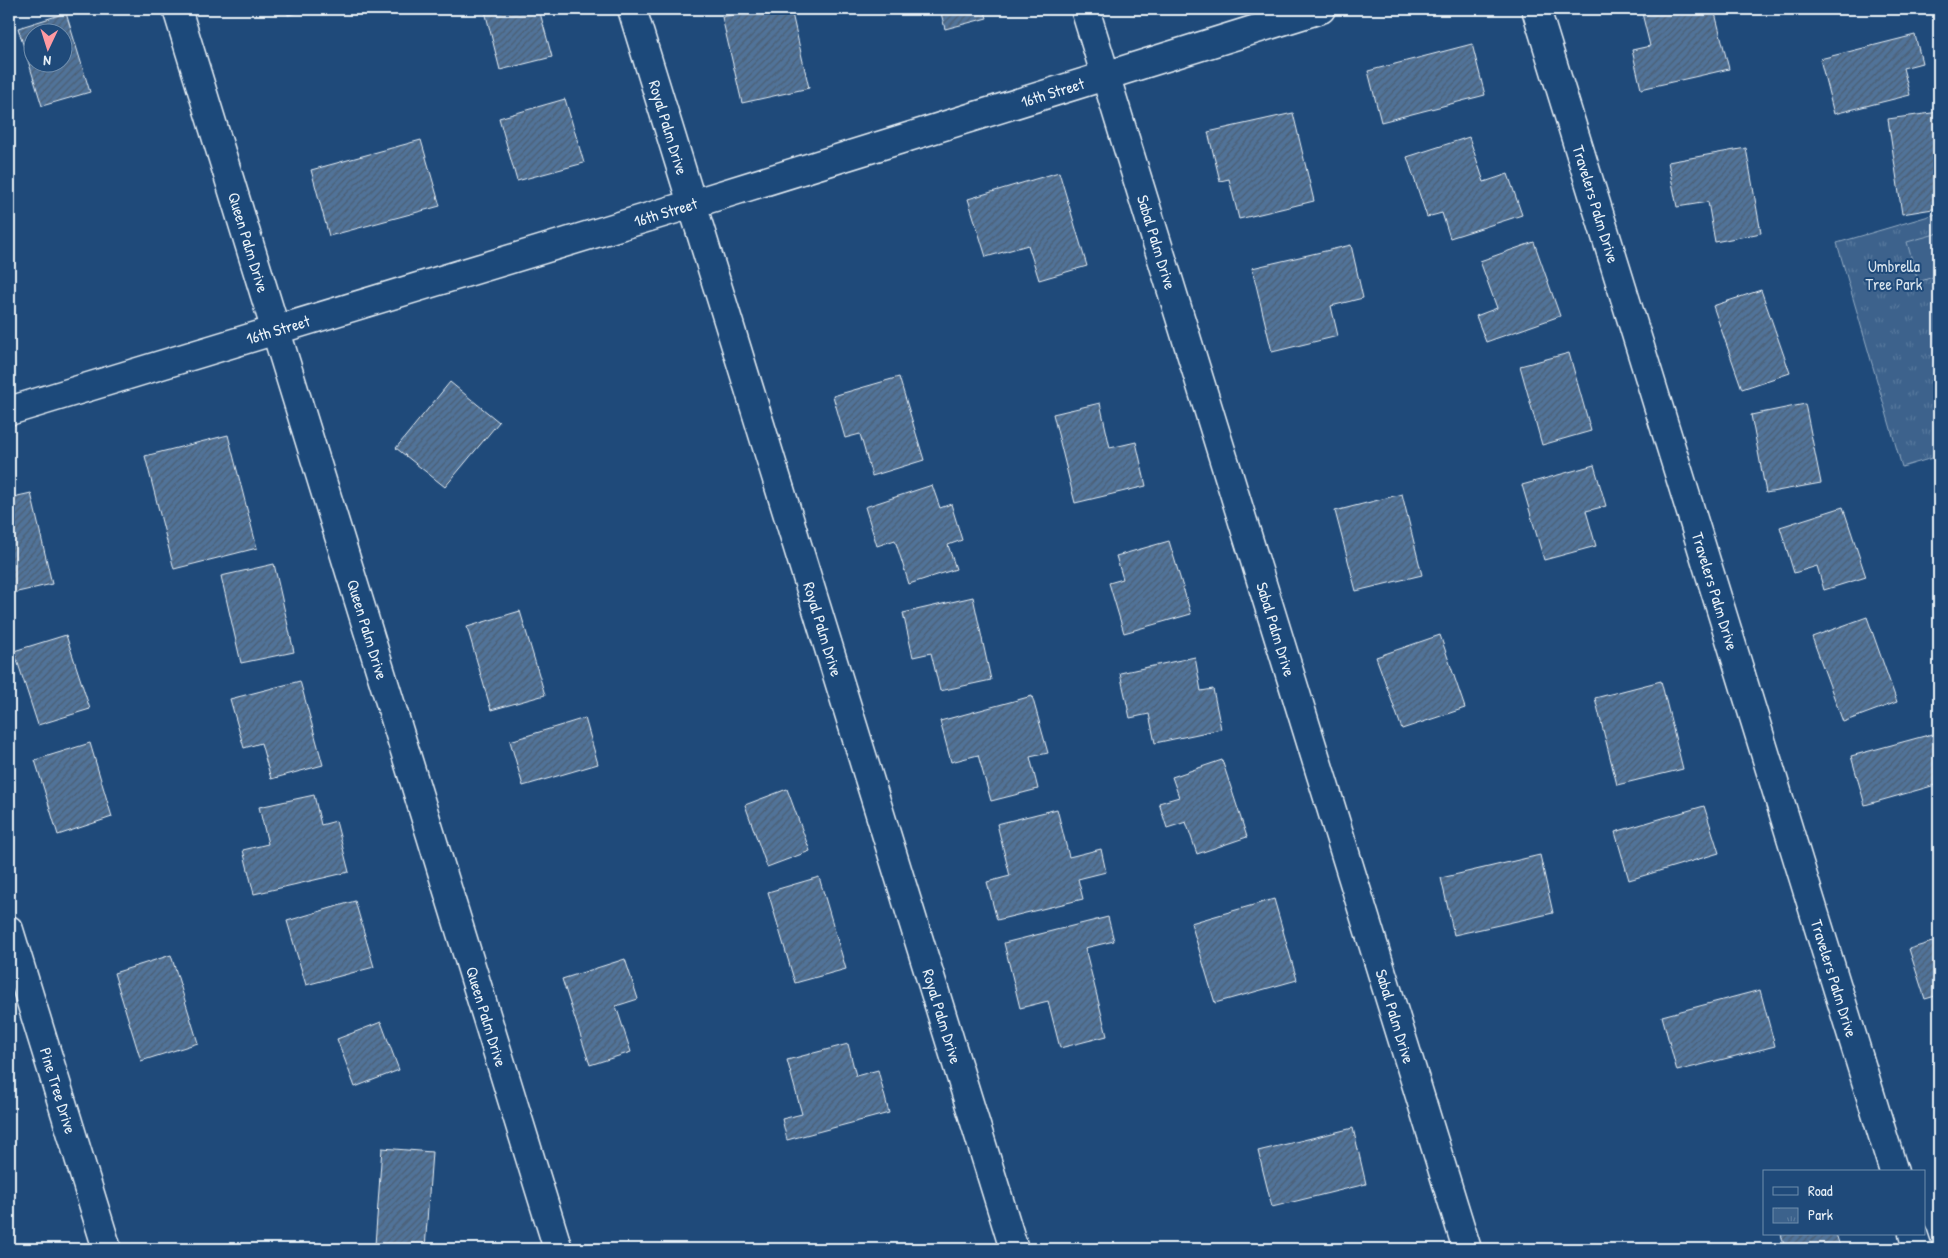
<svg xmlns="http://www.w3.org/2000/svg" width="1948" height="1258" font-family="'Patrick Hand',sans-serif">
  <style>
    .park { fill: url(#park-tufts); stroke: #92aac2 }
    .garden { fill: #3c628c; stroke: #92aac2 }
    .building { fill: url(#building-hatch); stroke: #e8f1f8; fill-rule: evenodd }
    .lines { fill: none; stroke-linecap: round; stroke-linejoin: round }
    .street-casing { stroke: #e8f1f8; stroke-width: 31 }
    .street { stroke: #1f4a7a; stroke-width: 28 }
    .labels { text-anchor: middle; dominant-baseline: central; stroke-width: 4; stroke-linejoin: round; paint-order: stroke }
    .street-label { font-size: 16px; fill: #e8f1f8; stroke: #1f4a7a }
    .park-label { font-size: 16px; fill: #d7e3ed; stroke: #1f4a7a }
  </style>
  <defs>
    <pattern id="park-tufts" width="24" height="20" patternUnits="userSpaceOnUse" patternTransform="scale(1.25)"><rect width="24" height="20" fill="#3c628c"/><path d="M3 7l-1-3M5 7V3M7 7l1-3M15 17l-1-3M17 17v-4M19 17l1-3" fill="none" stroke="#58799d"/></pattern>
    <pattern id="building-hatch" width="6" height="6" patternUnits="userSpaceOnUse" patternTransform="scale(1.25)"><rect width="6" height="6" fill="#517399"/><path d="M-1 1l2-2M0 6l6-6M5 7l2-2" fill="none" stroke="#4c5e72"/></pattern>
  </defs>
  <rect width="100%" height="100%" fill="#1f4a7a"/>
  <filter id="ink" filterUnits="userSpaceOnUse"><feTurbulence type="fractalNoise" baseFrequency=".02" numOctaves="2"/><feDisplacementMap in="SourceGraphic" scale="10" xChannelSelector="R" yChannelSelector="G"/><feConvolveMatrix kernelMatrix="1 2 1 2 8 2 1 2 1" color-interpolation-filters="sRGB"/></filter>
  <g filter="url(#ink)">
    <!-- park -->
    <path class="park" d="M1939,213V456L1902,467L1837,243Z"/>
    <!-- garden -->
    <path class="garden" d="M1939,233V275L1918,282L1907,242Z"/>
    <!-- building -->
    <path class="building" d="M287,9H313L288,15Z
      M494,9H539L552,57L500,70L485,11Z
      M759,9H791L809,88L742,103L722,17Z
      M940,9H984L987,18L945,29Z
      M1641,9H1714L1729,69L1641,89L1632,50L1650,46Z
      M66,13L90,92L42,106L18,28ZM32,32H62V62H32Z
      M1915,35L1922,63L1903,68L1910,95L1834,114L1820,59Z
      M1472,44L1485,95L1381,122L1368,71Z
      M565,99L584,163L517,181L499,118Z
      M1939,112V208L1902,214L1888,119Z
      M1293,113L1314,201L1239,219L1229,179L1220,181L1208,132Z
      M1469,137L1484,182L1508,174L1522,215L1450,238L1442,213L1427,217L1407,157Z
      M421,140L440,206L329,236L311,170Z
      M1746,148L1761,233L1715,242L1708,202L1677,207L1668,162Z
      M1059,172L1087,266L1039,280L1028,245L986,257L968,199Z
      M1534,242L1560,316L1486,342L1476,316L1497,308L1480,261Z
      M1351,245L1363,298L1331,306L1338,336L1272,352L1252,268Z
      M1761,290L1790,373L1742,389L1713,306Z
      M1569,353L1591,431L1542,445L1520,366Z
      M899,377L924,460L872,476L860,434L845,438L833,396Z
      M450,382L499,422L445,487L396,448Z
      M1100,403L1110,448L1136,442L1146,486L1075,503L1053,414Z
      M1805,404L1821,483L1766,493L1751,415Z
      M228,435L257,548L174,569L145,456Z
      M1594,465L1606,506L1586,511L1596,546L1544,560L1522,485Z
      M932,485L940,508L951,504L962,540L948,545L956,569L909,584L895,540L877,546L865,507Z
      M31,493L52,584L9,594V498Z
      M1402,494L1422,575L1356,591L1335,511Z
      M1843,507L1866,577L1824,590L1817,566L1794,573L1780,527Z
      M1169,541L1191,614L1124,633L1109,583L1123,579L1116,556Z
      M274,564L294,652L241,663L221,576Z
      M973,597L991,680L940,691L931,653L913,657L903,613Z
      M520,611L545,695L491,710L467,627Z
      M1867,617L1897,702L1843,722L1812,637Z
      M66,635L90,709L38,725L14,651Z
      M1440,635L1465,708L1402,729L1376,657Z
      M1195,657L1201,691L1213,689L1221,729L1155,743L1149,714L1130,718L1120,673Z
      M300,681L323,765L271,779L261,743L244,748L230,699Z
      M1661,681L1683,769L1617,785L1595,698Z
      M1032,696L1048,753L1030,757L1038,789L991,801L978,755L951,762L940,721Z
      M585,718L598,764L523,786L510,741Z
      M1932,734L1939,759V784L1865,805L1851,756Z
      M90,743L112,817L58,835L35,760Z
      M1222,760L1247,837L1197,854L1186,822L1167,828L1159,803L1179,797L1172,777Z
      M787,789L810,851L767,867L745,805Z
      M314,795L321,825L336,821L349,872L254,894L243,850L268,844L259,807Z
      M1704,806L1719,853L1629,880L1615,832Z
      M1057,809L1069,857L1101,849L1106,872L1078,879L1083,899L997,920L987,882L1010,876L997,824Z
      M1540,855L1553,913L1454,935L1441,878Z
      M819,877L846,969L795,983L768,892Z
      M1274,899L1297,980L1215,1003L1191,923Z
      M355,901L374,967L306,985L287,921Z
      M1108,917L1114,941L1085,948L1107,1036L1060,1048L1048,1001L1020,1008L1004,943Z
      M1939,940V995L1925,999L1909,949Z
      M171,955L198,1043L141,1061L114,973Z
      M625,959L638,999L616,1006L631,1052L590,1065L562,979Z
      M1760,990L1775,1046L1677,1071L1662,1016Z
      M381,1022L399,1070L355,1087L337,1039Z
      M848,1044L856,1076L878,1070L889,1113L787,1140L782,1119L802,1114L787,1060Z
      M1353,1128L1366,1184L1272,1207L1258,1151Z
      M382,1148L432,1152L425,1249L375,1245Z
      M1781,1234H1836L1841,1249H1785Z"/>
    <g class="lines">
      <defs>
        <g id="street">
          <path id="s1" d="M177,9L558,1249"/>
          <path id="s2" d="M632,9L1014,1249"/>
          <path id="s3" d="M1085,9L1467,1249"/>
          <path id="s4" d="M1536,9L1894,1172"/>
          <path id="s5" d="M9,411L692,204L1321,9"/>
          <path id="s6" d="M9,930L107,1249"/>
          <path d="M1913,1234L1918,1249"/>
        </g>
      </defs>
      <!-- street casing -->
      <use href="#street" class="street-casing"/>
      <!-- street -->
      <use href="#street" class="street"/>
    </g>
  </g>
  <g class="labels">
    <!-- street labels -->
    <g class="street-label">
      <text stroke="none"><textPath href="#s5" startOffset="1091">16th Street</textPath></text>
      <text stroke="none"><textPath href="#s2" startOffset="124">Royal Palm Drive</textPath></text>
      <text stroke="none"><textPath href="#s4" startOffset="204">Travelers Palm Drive</textPath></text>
      <text stroke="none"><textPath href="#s5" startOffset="686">16th Street</textPath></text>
      <text stroke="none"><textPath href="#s1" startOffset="244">Queen Palm Drive</textPath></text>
      <text stroke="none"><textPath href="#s3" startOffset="244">Sabal Palm Drive</textPath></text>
      <text stroke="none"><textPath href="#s5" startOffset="281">16th Street</textPath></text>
      <text stroke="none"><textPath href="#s4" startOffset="609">Travelers Palm Drive</textPath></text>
      <text stroke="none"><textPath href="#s1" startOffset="649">Queen Palm Drive</textPath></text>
      <text stroke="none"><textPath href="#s2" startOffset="649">Royal Palm Drive</textPath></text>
      <text stroke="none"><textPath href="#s3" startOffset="649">Sabal Palm Drive</textPath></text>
      <text stroke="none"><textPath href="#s4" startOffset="1014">Travelers Palm Drive</textPath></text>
      <text stroke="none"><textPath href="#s1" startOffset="1054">Queen Palm Drive</textPath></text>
      <text stroke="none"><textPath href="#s2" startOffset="1054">Royal Palm Drive</textPath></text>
      <text stroke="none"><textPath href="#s3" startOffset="1054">Sabal Palm Drive</textPath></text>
      <text stroke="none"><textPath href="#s6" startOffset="168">Pine Tree Drive</textPath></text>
    </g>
    <!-- park labels -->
    <g class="park-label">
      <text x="1894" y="266">Umbrella<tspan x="1894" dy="18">Tree Park</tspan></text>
    </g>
  </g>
  <!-- margin -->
  <rect width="1948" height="1258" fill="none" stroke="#1f4a7a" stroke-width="30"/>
  <rect x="15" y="15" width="1918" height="1228" fill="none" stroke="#e8f1f8" stroke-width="2" filter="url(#ink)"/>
  <!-- legend -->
  <rect x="1763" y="1170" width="162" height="65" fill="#1f4a7a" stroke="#6f8dac"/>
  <rect x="1773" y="1187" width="25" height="8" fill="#1f4a7a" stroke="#6f8dac"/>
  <text x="1808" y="1196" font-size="15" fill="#e8f1f8">Road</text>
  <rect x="1773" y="1208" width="25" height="15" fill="url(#park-tufts)" stroke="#6f8dac"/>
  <text x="1808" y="1220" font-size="15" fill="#e8f1f8">Park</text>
  <!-- north arrow -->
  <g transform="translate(48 48) rotate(184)"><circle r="24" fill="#1f4a7a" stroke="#6f8dac"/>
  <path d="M0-4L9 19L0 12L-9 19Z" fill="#ff9aa2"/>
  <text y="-8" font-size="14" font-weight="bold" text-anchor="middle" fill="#e8f1f8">N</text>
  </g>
</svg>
